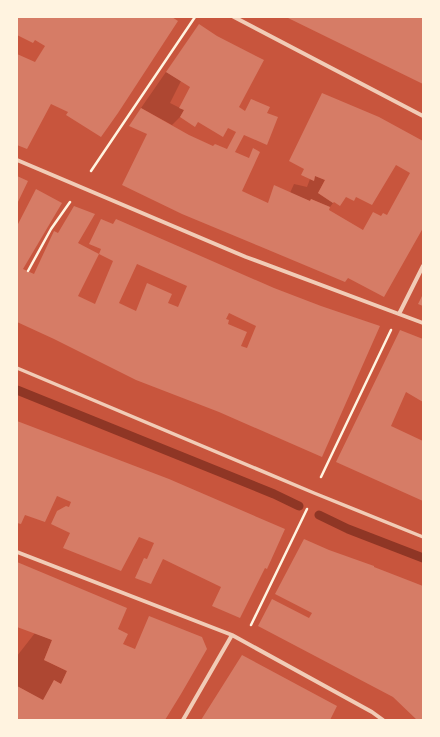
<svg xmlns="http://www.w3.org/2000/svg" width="440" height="737" font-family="'Source Serif 4',serif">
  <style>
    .green { fill: #ae4732 }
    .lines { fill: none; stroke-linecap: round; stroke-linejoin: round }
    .stream { stroke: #8f3625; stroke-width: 9 }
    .building { fill: #d67c66; fill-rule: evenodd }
    .path { stroke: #fff3e0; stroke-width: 2.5 }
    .pedestrian { stroke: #f1ccb7; stroke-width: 3.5 }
    .minor { stroke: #f1ccb7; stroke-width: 4 }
  </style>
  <rect width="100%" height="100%" fill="#c8553d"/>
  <!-- green -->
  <path class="green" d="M166,72L181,81L170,103L184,110L180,117L172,125L141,108Z
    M315,176L325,180L318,193L333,203L330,207L311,199L310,201L290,193L294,184L307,187L310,179L314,181Z
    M35,633L52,640L44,660L67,671L61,684L54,680L45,702L17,686V656Z"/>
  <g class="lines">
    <!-- stream -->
    <path class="stream" d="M17,390L274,494L299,506
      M319,515L348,529L423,558"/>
  </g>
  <!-- building -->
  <path class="building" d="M17,17H172L178,21L118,113L101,137L66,115L68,112L51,104L27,149L17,145V54L35,62L45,46L35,40L33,43L17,35Z
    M286,17H423V84L380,63Z
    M199,24L217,36L264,60L239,107L245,111L251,99L270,107L267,113L278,117L267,145L244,135L235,152L249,158L253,148L260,152L242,191L268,203L274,185L310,201L311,199L330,207L329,210L363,230L373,212L381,216L383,213L387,215L410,173L396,165L372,205L356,197L354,201L346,197L340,206L334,202L333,203L318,193L325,180L315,176L314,181L301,175L304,169L289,161L322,93L379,117L423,141V228L384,297L348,278L345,282L259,246L182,214L122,185L147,134L129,126L141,108L189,135L213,146L215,144L227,149L236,132L228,128L223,137L198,122L195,127L180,117L184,110L179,108L190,87L166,72Z
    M17,176L28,181L17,204Z
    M36,189L62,203L23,269L34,274L54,231L58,233L74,206L95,214L78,243L99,254L101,249L89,244L101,219L113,224L116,219L274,288L321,306L380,326L322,457L219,412L136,380L54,339L17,322V226ZM99,254L113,261L95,304L78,296ZM137,264L187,286L178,307L168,303L172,294L147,283L136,311L119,303ZM229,313L256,326L247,348L241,346L247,332L228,324L229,320L226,319Z
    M423,294V306L418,304Z
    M400,330L423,339V402L406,392L391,426L423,441V501L336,462Z
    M17,421L169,479L285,529L267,569L265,568L240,618L212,606L221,587L163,559L151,584L135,578L144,558L147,559L154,543L139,537L121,571L63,548L70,533L51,524L57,511L66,506L69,507L71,502L57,496L45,522L25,515L21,524L17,523L18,514H17Z
    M304,539L329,550L374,566V567L423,586V720H417L393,697L258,626L272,599L309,618L312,613L275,594Z
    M17,562L127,608L118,629L128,634L123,644L135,649L149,616L202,637L207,649L181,694L165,720H17V686L43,700L54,680L61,684L67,671L44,660L52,640L17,627Z
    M242,655L337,706L330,720H201Z"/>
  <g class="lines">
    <!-- path -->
    <path class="path" d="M91,171L195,17
      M28,271L51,229L70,202
      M321,477L391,330
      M251,625L307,509"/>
    <!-- pedestrian -->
    <path class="pedestrian" d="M17,368L314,493L423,537"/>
    <!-- minor -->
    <path class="minor" d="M234,17L423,116
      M17,160L246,257L423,323
      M399,314L423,266
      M17,552L232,635L372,712L383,720
      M183,720L232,635"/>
  </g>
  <!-- border -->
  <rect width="440" height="737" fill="none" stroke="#fff3e0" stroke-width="36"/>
</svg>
